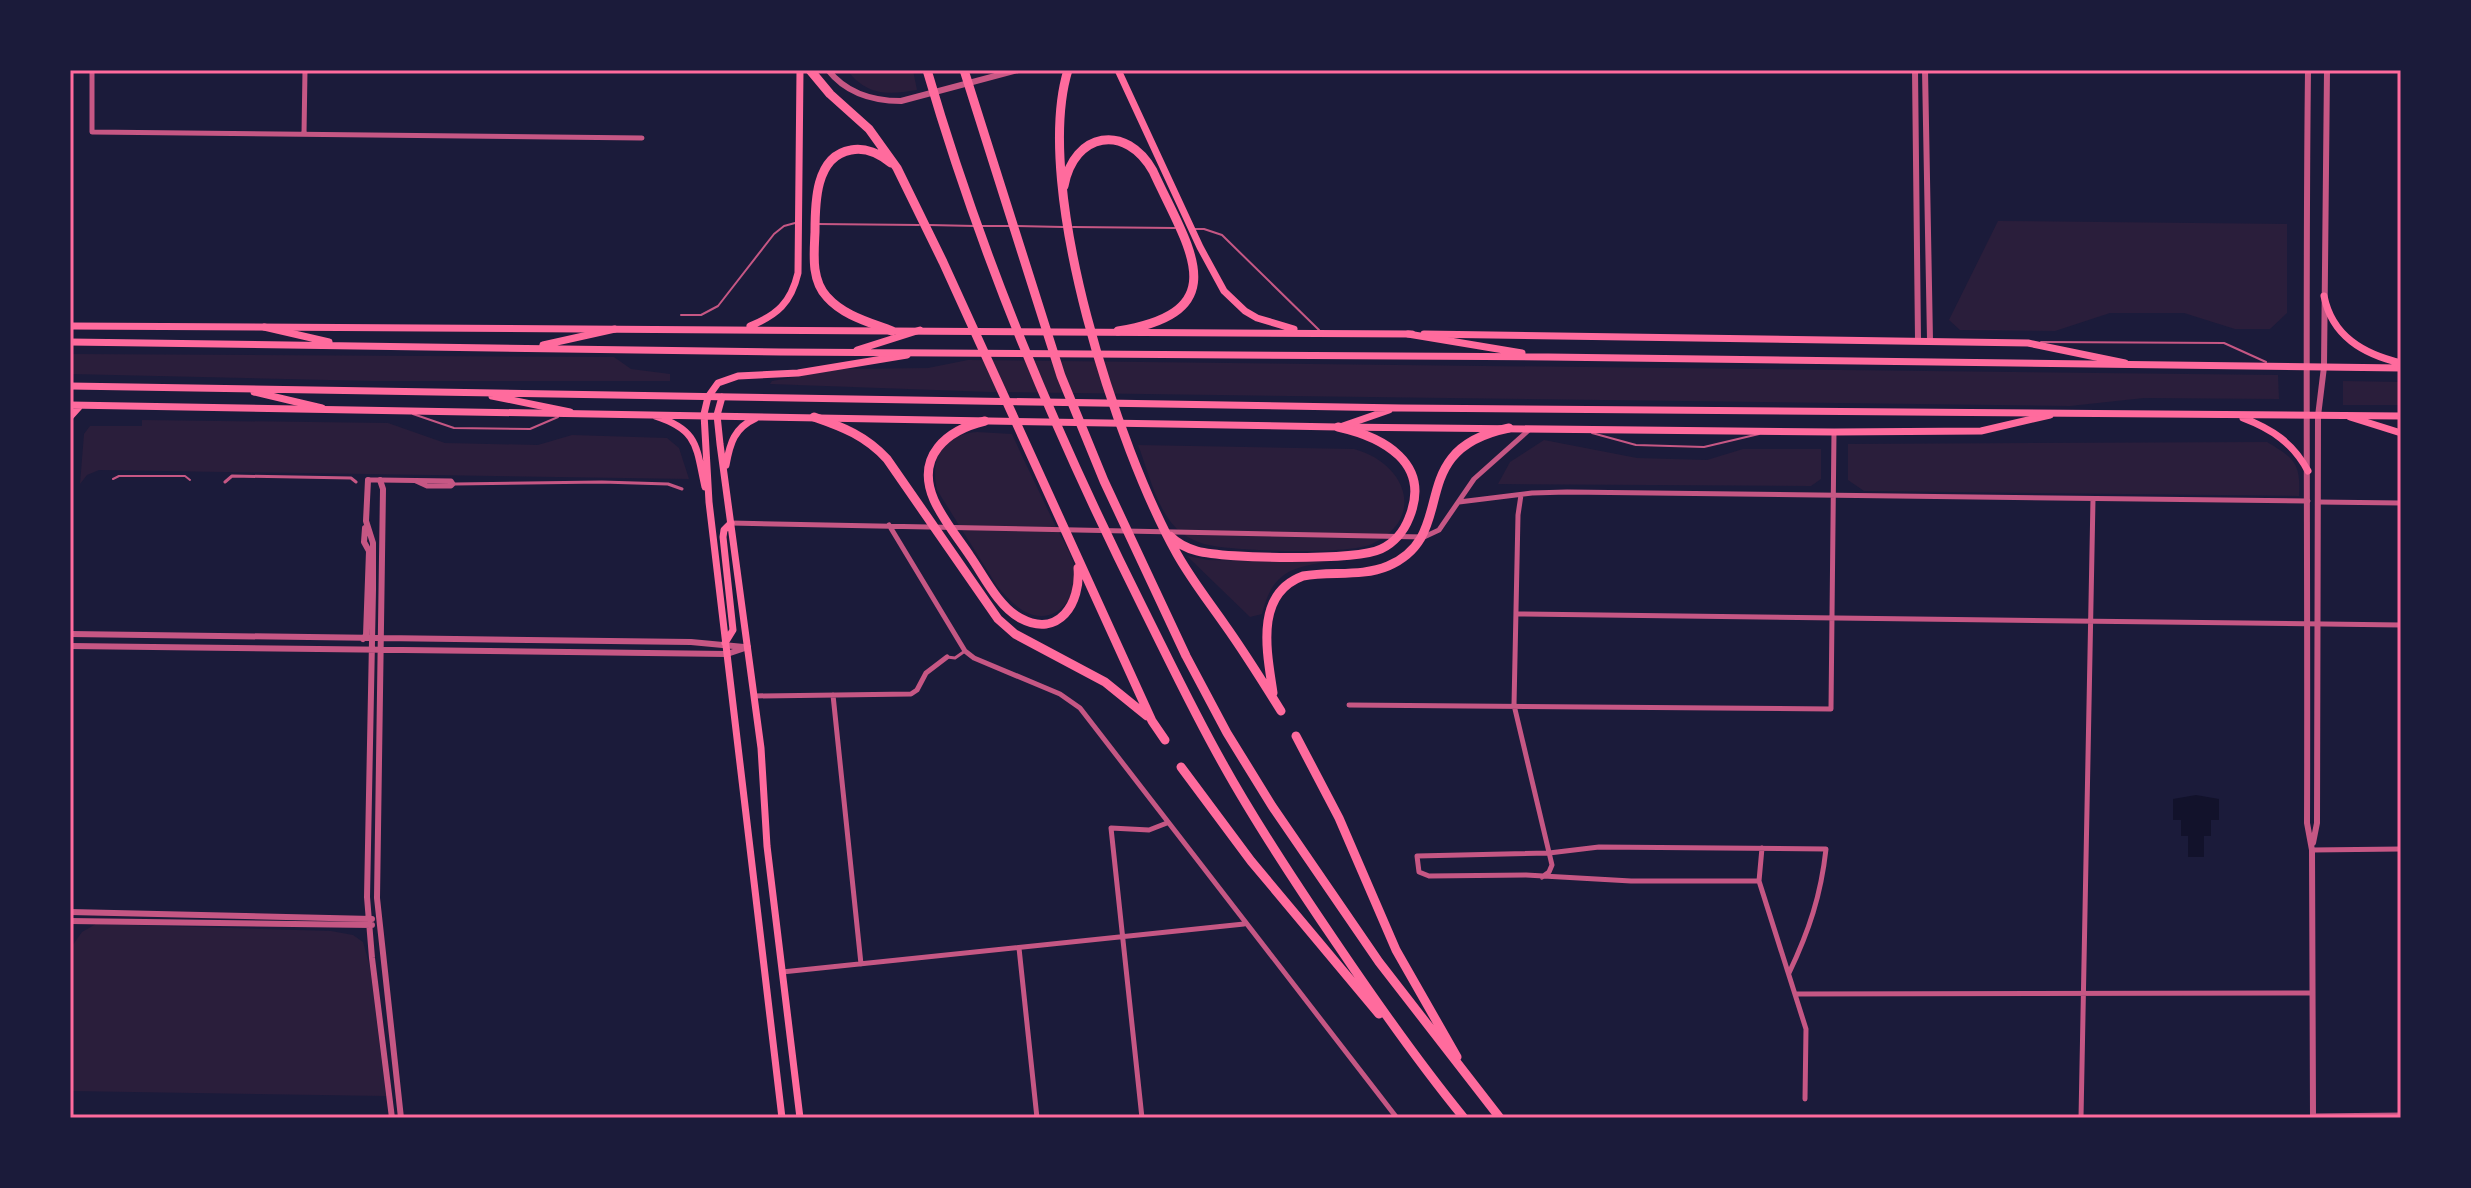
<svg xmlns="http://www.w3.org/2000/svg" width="2471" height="1188" font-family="'Fira Sans',sans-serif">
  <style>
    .green { fill: #2a1e3b }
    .water { fill: #12122b }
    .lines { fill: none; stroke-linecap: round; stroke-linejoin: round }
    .service { stroke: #c65784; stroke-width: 2 }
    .pedestrian { stroke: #c65784; stroke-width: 3 }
    .minor { stroke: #c65784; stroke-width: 5 }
    .tertiary { stroke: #c65784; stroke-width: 6 }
    .secondary { stroke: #ff6b9d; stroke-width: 7 }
    .primary { stroke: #ff6b9d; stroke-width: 7 }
    .motorway { stroke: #ff6b9d; stroke-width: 9 }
    .neatline { fill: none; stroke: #ff6b9d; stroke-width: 3 }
  </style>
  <rect width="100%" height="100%" fill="#1b1b3a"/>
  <!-- green -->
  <path class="green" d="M847,70H913L917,90C888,95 867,96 847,70Z
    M1998,221L2287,224V313L2270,329H2235L2184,313H2110L2055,331L1960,330L1949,320Z
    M70,354L614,357L631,369L670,374V381H371L70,374Z
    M968,360L2278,375L2279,399L2144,398L2070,406L990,392L770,384L772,381L840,369L928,368Z
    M2343,381L2401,382V405H2343Z
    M142,420L388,423L445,443L538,445L572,435L667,438L679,448L689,479L99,470L87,475L80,484L84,434L90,426H142Z
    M977,432L1012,434C1026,465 1041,495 1055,525C1061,537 1070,551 1074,565C1079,584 1069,610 1049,615C1027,621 1010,601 997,586L937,490C930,457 942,435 977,432Z
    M1544,440L1637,458L1707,460L1743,449H1821V479L1811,486L1498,484L1510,462Z
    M2267,442C2294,458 2301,463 2299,496L1864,491L1848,480V444Z
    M1138,445L1354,449C1406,463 1427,518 1372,544C1347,555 1244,551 1214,546C1200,544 1186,538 1176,528C1156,508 1148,470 1138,445Z
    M1187,556L1209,560L1326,562C1287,568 1272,575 1262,614L1250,617Z
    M96,924L331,931L353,935L363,942L370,967L386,1096L70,1091V949L82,932Z"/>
  <!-- water -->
  <path class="water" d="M2196,795L2219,799V820H2211V836H2204V857H2188V836H2181V820H2173V799Z"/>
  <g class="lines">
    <!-- service -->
    <path class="service" d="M817,224L919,225
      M929,225L975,226
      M981,226H1011
      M1017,226L1063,227
      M1073,227L1175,228
      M1193,229H1204L1222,235L1319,330
      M681,315H701L718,306L774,234L784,226L795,223
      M2041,342L2224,343L2266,362
      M413,414L454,428L530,429L558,417
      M1592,433L1636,445L1704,447L1759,434
      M113,479L119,476H185L190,480"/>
    <!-- pedestrian -->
    <path class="pedestrian" d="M225,482L232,476L351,478L356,482
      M455,484L602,482L668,484L682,489
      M947,657L955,658L965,651"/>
    <!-- minor -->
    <path class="minor" d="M92,70V132L642,138
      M304,134L305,70
      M368,480H380L451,481L453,484L451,486H427L416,481
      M1521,495L1518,515L1514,705L1552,865L1549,872L1542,877
      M1459,502L1532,493L1567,492L2308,501
      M2318,502L2401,503
      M731,523L1424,537L1439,530L1474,479L1530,429
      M889,525L965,651L974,658L1060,694L1080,708L1397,1118
      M1516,614L2401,625
      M833,695L861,964
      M754,696L911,694L917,690L926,673L947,657
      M1349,705L1831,709L1834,432
      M1762,848L1759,881L1806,1029L1805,1099
      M2312,850L2401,849
      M1759,881H1631L1526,875L1429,876L1419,872L1417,856L1549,853L1599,847L1826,849C1821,895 1809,931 1789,973
      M1019,948L1037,1118
      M782,972L1244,924
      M1795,994L2312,993
      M1142,1118L1111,828L1149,830L1167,823
      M2081,1118L2093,499
      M2310,1118L2313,1116L2401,1115"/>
    <!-- tertiary -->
    <path class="tertiary" d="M828,70C846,93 873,101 901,101L1018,70
      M1915,70L1918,340
      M1925,70L1930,340
      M2308,70C2305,321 2308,572 2307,823L2312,850L2313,1116
      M368,480L366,521L373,543V590L367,897L372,958L392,1118
      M380,480L383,489L377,898L401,1118
      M70,634L691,642L744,647
      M363,639L366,635L369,551L364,542L365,528
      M70,646L727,654L748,647
      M2313,843L2317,823L2318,416L2324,367L2327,70
      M70,912L372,919
      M70,921L372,925"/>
    <!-- secondary -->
    <path class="secondary" d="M1118,70L1200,247L1224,291L1245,311L1257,318L1294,329
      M70,326L1412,334
      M750,326C777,315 791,303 798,273L800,70
      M1424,334L2028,343L2125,363
      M722,397L717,415L720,444L761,748L767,846L800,1118
      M70,405L1338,427L1834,432L1981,431L2050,415
      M655,416C699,430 696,447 705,487
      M70,417L80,406
      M2350,417L2401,433
      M726,465C730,443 734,428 756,418
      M725,643L733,630L723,537L724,530L731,523
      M782,1118L709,502L704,414L708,397L718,383L738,376L798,373L907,355"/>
    <!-- primary -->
    <path class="primary" d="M2324,296C2332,336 2363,354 2401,363
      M264,327L329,342
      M1408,334L1522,353
      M70,342L780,352L1548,357L2401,368
      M543,345L615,329
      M857,350L920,330
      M70,386L1402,408L2401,416
      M254,392L322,408
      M492,396L570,412
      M2243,418C2272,429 2293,443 2308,471
      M1340,427L1389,410"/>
    <!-- motorway -->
    <path class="motorway" d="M810,70L830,94L869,129L897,168L943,262L1152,721L1165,740
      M927,70C982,259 1055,432 1143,608C1169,660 1194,713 1223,764C1258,827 1298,887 1339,947C1379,1006 1419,1063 1464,1118
      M964,70L1061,376L1104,481L1186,656L1227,733L1272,806L1379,962L1500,1118
      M1068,70C1032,187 1118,449 1177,554C1191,579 1209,602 1225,625C1245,653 1263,682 1281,711
      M891,163C880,154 865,147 851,150C815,156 815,204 815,232C814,254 811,280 827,297C844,316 869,322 892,331
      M1064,186C1074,132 1126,123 1153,171C1187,246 1239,312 1118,331
      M814,417C843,427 866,436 887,459L998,619L1015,634L1105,682L1147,716
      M985,421C947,430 915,456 934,500C943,520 958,538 970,556C984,576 998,606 1020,618C1059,639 1081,603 1078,568
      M1170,536C1178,544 1186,548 1197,551C1226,559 1355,561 1381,549C1394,543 1404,531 1409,518C1432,463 1383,437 1338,427
      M1273,693C1267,652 1254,594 1303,576C1331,571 1362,577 1388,566C1462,534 1401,450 1509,428
      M1296,736L1339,818L1396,950L1457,1057
      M1181,767L1251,861L1379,1014"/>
  </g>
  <!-- border -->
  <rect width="2471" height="1188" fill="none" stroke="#1b1b3a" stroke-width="144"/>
  <rect x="72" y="72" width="2327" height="1044" class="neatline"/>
</svg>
